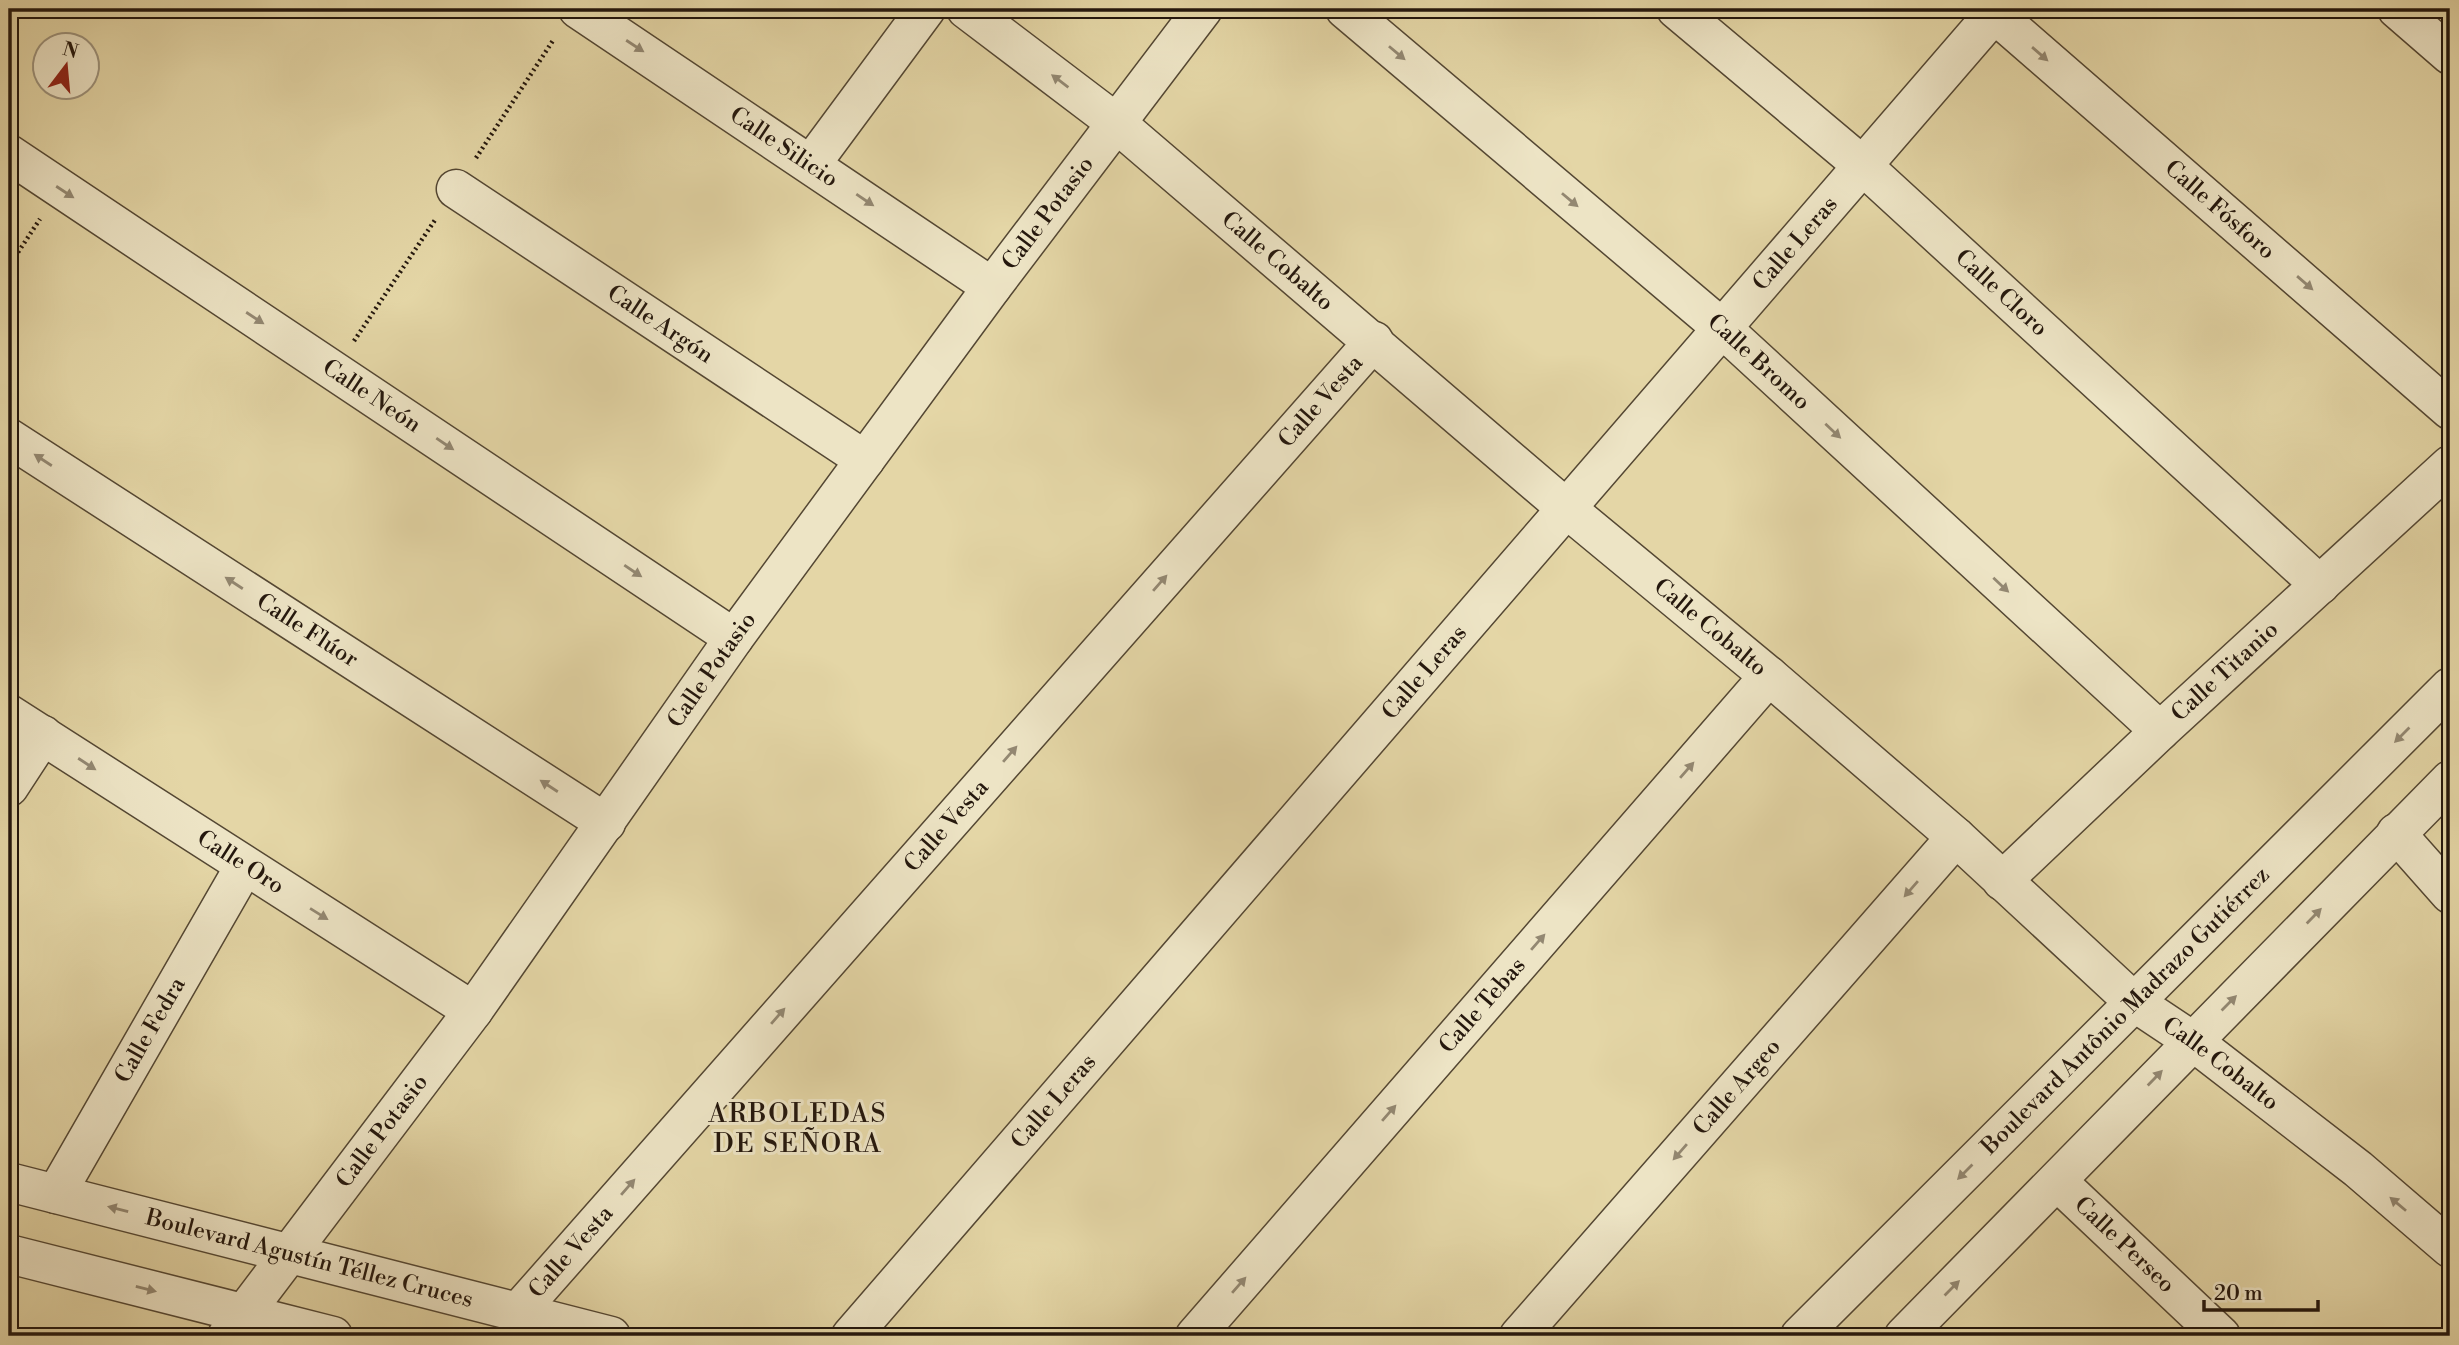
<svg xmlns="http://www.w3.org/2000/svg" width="2459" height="1345" font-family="'Libre Bodoni',serif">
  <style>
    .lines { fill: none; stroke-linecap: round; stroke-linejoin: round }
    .minor-casing { stroke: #544733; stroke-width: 41 }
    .path { stroke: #24170d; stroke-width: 4.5; stroke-dasharray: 2 3.5; stroke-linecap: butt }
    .minor { stroke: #ede4c5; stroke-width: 38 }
    .oneway { fill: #938872 }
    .labels { text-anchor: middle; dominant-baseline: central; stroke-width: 6; stroke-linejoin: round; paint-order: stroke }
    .street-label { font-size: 23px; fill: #24170d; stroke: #ede4c5 }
    .quarter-label { font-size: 26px; letter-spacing: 2px; fill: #24170d; stroke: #ede4c5 }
  </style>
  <rect width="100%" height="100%" fill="#e4d6a6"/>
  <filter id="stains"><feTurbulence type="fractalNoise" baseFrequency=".00286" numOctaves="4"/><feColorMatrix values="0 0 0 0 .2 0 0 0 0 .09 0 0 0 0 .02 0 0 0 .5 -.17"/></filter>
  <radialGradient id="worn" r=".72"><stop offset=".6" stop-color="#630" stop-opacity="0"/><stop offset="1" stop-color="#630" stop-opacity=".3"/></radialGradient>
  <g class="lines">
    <defs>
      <g id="minor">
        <path id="s1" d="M578,9L992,287"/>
        <path id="s2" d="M966,9L1115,122L1567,509L1769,676L1956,837L2134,1002L2191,1040L2358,1169L2450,1248"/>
        <path id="s3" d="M1345,9L1723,329L2160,731"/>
        <path id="s4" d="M1676,9L1863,166L2320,585"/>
        <path id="s5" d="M1989,9L2450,410"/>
        <path d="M2397,9L2450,55"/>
        <path id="s6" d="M9,154L734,638"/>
        <path d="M812,163L926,9"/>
        <path id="s7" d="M456,189L865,460"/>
        <path id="s8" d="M9,438L606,823"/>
        <path id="s9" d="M9,714L473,1011"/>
        <path d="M9,787L43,735"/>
        <path d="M2396,833L2450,894"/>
        <path id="s10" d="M2002,881L2160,731L2450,465"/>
        <path id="s11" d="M2057,1181L2221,1336"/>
        <path id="s12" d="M9,1182L611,1336"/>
        <path id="s13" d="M56,1194L244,867"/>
        <path d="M9,1254L333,1336"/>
        <path id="s14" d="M518,1312L1374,341"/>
        <path id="s15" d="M227,1336L473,1011L734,638L992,287L1203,9"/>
        <path id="s16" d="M851,1336L1998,9"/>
        <path id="s17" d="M1195,1336L1769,676"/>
        <path id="s18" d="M1519,1336L1956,837"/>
        <path id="s19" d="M1800,1336L2450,687"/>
        <path d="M1904,1336L2450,780"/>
      </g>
    </defs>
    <!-- minor casing -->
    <use href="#minor" class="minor-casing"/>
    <!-- path -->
    <path class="path" d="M476,158L554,39
      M9,266L40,219
      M354,341L435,220"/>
    <!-- minor -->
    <use href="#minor" class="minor"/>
  </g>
  <!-- one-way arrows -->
  <defs><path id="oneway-solid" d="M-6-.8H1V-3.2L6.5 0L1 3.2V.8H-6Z" transform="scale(1.75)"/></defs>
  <g class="oneway">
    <use href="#oneway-solid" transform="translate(635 46) rotate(33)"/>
    <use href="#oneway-solid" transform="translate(1397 53) rotate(40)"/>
    <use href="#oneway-solid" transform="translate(2040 54) rotate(41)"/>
    <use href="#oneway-solid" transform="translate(1060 81) rotate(-143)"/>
    <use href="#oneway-solid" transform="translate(65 192) rotate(33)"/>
    <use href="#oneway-solid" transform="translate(865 200) rotate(34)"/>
    <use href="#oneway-solid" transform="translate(1570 200) rotate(40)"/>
    <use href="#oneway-solid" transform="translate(2305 283) rotate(41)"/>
    <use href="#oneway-solid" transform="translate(255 318) rotate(33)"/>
    <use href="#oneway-solid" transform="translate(1833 431) rotate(43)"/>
    <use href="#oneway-solid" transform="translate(445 444) rotate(34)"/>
    <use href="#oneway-solid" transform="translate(43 460) rotate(-147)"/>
    <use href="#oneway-solid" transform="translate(633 571) rotate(34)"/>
    <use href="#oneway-solid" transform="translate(234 583) rotate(-147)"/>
    <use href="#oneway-solid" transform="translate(1160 583) rotate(-49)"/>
    <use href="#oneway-solid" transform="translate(2001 585) rotate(43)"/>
    <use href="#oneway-solid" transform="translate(2402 735) rotate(135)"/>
    <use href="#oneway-solid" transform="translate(1010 754) rotate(-49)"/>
    <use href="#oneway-solid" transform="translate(87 764) rotate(33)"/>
    <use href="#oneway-solid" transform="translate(1687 770) rotate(-49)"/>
    <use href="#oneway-solid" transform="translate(549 786) rotate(-147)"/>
    <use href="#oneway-solid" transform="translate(1911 889) rotate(131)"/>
    <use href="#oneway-solid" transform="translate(319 914) rotate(32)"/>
    <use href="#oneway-solid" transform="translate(2314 916) rotate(-46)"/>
    <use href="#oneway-solid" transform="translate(1538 942) rotate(-49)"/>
    <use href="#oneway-solid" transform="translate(2229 1003) rotate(-45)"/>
    <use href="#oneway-solid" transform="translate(778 1016) rotate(-49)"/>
    <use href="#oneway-solid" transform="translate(2155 1078) rotate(-46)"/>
    <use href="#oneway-solid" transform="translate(1389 1113) rotate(-49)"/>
    <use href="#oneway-solid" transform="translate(1680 1152) rotate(131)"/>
    <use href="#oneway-solid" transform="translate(1965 1172) rotate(135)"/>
    <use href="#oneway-solid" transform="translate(628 1187) rotate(-49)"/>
    <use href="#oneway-solid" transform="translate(2398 1204) rotate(-140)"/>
    <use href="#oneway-solid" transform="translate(118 1209) rotate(-166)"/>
    <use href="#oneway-solid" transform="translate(1239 1285) rotate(-49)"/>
    <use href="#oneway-solid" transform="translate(1952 1288) rotate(-45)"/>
    <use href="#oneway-solid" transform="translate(146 1289) rotate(14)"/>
  </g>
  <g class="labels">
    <!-- street labels -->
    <g class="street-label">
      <text stroke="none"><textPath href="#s1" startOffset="248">Calle Silicio</textPath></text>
      <text stroke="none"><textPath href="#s5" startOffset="306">Calle Fósforo</textPath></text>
      <text stroke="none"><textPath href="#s15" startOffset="1391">Calle Potasio</textPath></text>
      <text stroke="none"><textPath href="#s16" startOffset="1444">Calle Leras</textPath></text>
      <text stroke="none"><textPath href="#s2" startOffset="401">Calle Cobalto</textPath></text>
      <text stroke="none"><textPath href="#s4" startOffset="432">Calle Cloro</textPath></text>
      <text stroke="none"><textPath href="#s7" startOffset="245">Calle Argón</textPath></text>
      <text stroke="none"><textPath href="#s3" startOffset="544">Calle Bromo</textPath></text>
      <text stroke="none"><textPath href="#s6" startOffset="436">Calle Neón</textPath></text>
      <text stroke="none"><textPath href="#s14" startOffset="1214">Calle Vesta</textPath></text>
      <text stroke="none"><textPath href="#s2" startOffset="968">Calle Cobalto</textPath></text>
      <text stroke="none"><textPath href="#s8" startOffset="355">Calle Flúor</textPath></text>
      <text stroke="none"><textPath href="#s15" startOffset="824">Calle Potasio</textPath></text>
      <text stroke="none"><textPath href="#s10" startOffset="306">Calle Titanio</textPath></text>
      <text stroke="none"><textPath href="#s16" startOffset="877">Calle Leras</textPath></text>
      <text stroke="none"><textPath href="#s14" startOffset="648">Calle Vesta</textPath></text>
      <text stroke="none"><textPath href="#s9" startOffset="275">Calle Oro</textPath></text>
      <text stroke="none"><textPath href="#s17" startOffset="438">Calle Tebas</textPath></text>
      <text stroke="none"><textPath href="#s19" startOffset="460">Boulevard Antônio Madrazo Gutiérrez</textPath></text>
      <text stroke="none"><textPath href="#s13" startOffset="189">Calle Fedra</textPath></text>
      <text stroke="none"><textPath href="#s2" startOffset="1640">Calle Cobalto</textPath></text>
      <text stroke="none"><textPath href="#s18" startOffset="331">Calle Argeo</textPath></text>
      <text stroke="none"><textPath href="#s16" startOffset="310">Calle Leras</textPath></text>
      <text stroke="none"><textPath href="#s15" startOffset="257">Calle Potasio</textPath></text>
      <text stroke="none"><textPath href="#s11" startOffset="93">Calle Perseo</textPath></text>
      <text stroke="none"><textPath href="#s14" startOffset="80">Calle Vesta</textPath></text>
      <text stroke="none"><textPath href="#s12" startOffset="310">Boulevard Agustín Téllez Cruces</textPath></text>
    </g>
    <!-- quarter labels -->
    <g class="quarter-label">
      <text x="798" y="1114">ARBOLEDAS<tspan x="798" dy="30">DE SEÑORA</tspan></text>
    </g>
  </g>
  <!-- margin -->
  <rect width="2459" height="1345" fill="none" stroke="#e4d6a6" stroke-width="35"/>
  <rect x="10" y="10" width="2438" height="1324" fill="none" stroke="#24170d" stroke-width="3.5"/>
  <rect x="18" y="18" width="2424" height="1310" fill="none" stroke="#24170d" stroke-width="2"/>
  <!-- north arrow -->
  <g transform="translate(66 66) rotate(16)"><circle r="33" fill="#ede4c5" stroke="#9d927b" stroke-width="2"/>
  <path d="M0-5L12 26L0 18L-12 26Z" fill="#8f2418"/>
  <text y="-10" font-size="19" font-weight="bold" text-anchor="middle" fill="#24170d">N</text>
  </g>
  <!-- scale -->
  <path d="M2204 1300v10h114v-10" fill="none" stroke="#24170d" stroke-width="3.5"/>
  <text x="2214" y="1300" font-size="21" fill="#24170d" stroke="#ede4c5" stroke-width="5" paint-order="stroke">20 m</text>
  <rect width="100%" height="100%" filter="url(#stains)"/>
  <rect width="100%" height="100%" fill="url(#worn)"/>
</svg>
